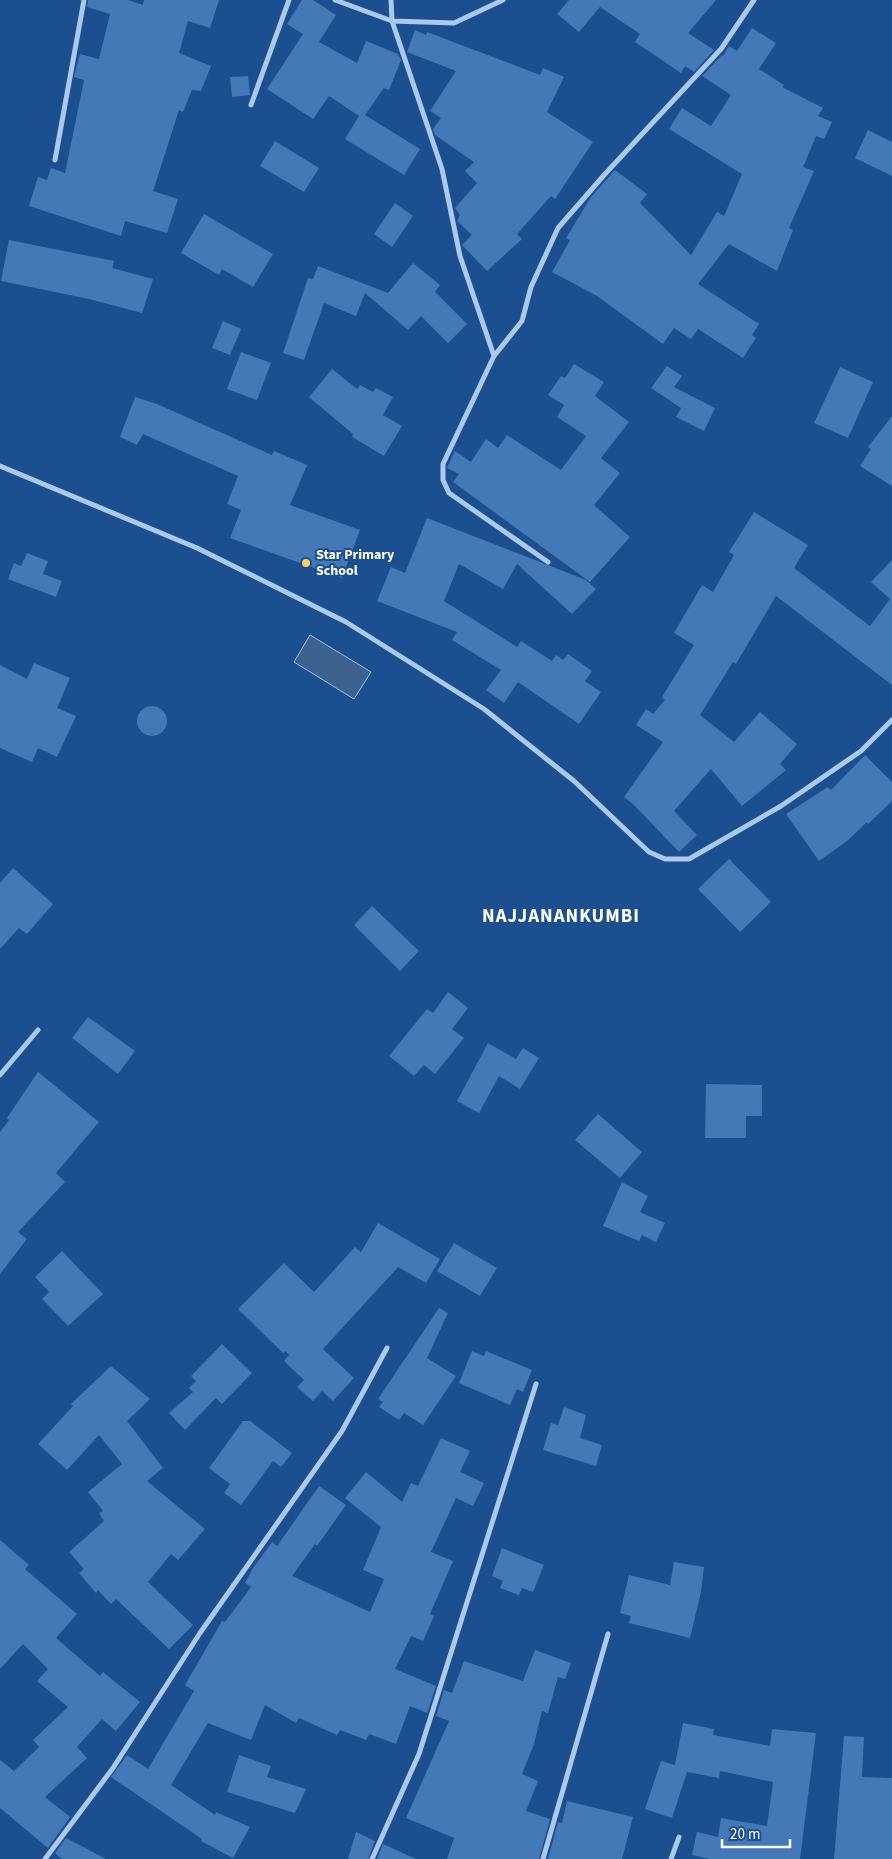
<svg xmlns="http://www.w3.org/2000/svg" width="892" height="1859" font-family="'Source Sans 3',sans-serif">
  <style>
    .water { fill: #3c6290; stroke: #9cc4f0 }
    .building { fill: #4478b7 }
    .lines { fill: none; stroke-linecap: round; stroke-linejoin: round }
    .street { stroke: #a9c9ee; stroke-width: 5 }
    .poi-dot { fill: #ffd166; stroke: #1b4f8f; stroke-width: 2 }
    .labels { text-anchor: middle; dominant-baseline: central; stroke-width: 4; stroke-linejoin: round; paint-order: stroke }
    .poi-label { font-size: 14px; font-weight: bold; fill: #fff; stroke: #1b4f8f; text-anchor: start }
    .district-label { font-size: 19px; font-weight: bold; letter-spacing: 1px; fill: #fff; stroke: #1b4f8f }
  </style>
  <rect width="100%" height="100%" fill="#1b4f8f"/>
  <!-- water -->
  <path class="water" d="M310,635L371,672L354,699L294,662Z"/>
  <!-- building -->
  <path class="building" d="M88,0H128L143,5L144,0H219L210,28L188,21L179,53L211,66L201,91L192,90L183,112L179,110L153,191L178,199L167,233L125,221L121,236L29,206L38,177L47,180L51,168L65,173L84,80L74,77L80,54L99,59L110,14L87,7Z
    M302,0H313L336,15L319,42L357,63L366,41L398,54L401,60L389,90L384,88L365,115L420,149L404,175L345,139L359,116L329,96L313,119L267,89L303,34L287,24Z
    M569,0H716L688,33L714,50L694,72L685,66L681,73L635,42L640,34L600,7L579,32L557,14Z
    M752,28L776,43L759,69L784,85L782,87L823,108L818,116L832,122L824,139L816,136L803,167L814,171L789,228L793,230L777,271L729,244L698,284L759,324L752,335L756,338L743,358L698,329L691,339L674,328L663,344L597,296L552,272L570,240L566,238L591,197L615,170L647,194L640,203L691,255L717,212L724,216L742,174L669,129L682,108L711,126L731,95L702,76L722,55L723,56L729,46L737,51Z
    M415,30L426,35L427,32L540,75L543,68L564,77L547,112L593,142L555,199L551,196L517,234L522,239L487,271L462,245L472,235L457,221L460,215L455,208L477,183L465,171L474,162L435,135L433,129L441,118L430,111L456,71L407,52Z
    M248,76L250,95L232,97L230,77Z
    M868,130L892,142V176L855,158Z
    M275,141L319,168L304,192L260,166Z
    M395,203L413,216L392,247L374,234Z
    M204,214L273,254L253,287L222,269L219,275L181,253Z
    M9,240L114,261L112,268L153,279L142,313L89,299L1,281Z
    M413,263L440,285L435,292L467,324L448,343L421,316L408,330L365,293L356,316L324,303L304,360L283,353L308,278L313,279L318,266L388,293Z
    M223,321L241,329L230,355L212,348Z
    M241,352L271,363L257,400L227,389Z
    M574,364L604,382L595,396L629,422L601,458L620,473L594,505L630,537L590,582L453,482L459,474L447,468L455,451L471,462L486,439L498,448L507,435L561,470L586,436L557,417L564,405L548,395L561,376L565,378Z
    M667,366L682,376L674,387L715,408L704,431L676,417L681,408L651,388Z
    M840,367L873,382L848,438L814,423Z
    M332,369L357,389L360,385L373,392L376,388L393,397L383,415L402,426L384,456L352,437L353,434L309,397Z
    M135,397L157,404L272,455L274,451L307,465L290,505L360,530L342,578L230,538L241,510L227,504L238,476L143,434L137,445L120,437Z
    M892,416V486L860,466L871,449L868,447Z
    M754,512L808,545L794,568L870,626L890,599L871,582L892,560V685L776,596L736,664L733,662L700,715L734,742L760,712L797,744L780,764L786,770L742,806L711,769L674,811L697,835L679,852L633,804L624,797L663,742L636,725L646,709L653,714L665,700L662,697L694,645L674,633L702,585L713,592L734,555L729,552Z
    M427,518L586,580L596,589L572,614L517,564L503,589L459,564L444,601L517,647L521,641L552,661L556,655L563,660L568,654L592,671L585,681L601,692L579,724L518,682L504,703L486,690L501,670L452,640L457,632L377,601L391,567L405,573Z
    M27,553L48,561L43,574L62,581L56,597L8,579L14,563L21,566Z
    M34,663L70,678L57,708L76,716L57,757L38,748L32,762L0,748V665L27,679Z
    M137 721a15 15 0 1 1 30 0a15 15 0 1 1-30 0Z
    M865,755L892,782V801L868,824L867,822L847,841L819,861L786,814L828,787L831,790Z
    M729,859L771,902L740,932L698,889Z
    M13,868L53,904L27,934L19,928L0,949V883Z
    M372,906L419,951L400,971L354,925Z
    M448,992L468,1008L452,1029L464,1038L435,1074L424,1065L414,1076L389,1056L427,1009L433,1013Z
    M88,1017L135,1051L118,1074L72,1038Z
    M488,1043L516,1059L523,1048L539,1058L520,1089L499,1076L479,1113L457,1101Z
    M38,1072L99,1122L56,1173L65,1182L18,1232L27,1239L0,1274V1132L9,1120L7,1118Z
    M706,1084L762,1085V1116H746V1138H705Z
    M598,1114L642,1152L620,1178L575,1140Z
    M622,1182L648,1196L640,1212L665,1223L656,1242L642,1235L639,1241L603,1226Z
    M378,1223L440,1259L426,1283L398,1267L323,1349L354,1378L333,1401L322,1391L313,1401L297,1387L304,1380L284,1361L289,1355L285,1351L283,1353L238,1309L284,1263L314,1292L355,1247L361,1252Z
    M454,1243L497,1268L480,1296L437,1271Z
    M62,1251L103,1294L68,1326L42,1299L49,1292L35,1277Z
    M439,1308L448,1313L427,1358L456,1376L423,1425L404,1413L399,1420L379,1407L383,1402L378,1399Z
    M222,1344L252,1373L222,1404L216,1398L185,1430L169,1413L193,1392L189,1388L196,1381L191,1376Z
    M472,1351L484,1356L486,1351L532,1370L523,1392L517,1389L510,1405L459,1383Z
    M111,1366L150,1399L127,1421L163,1468L147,1481L205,1529L178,1560L171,1554L148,1582L193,1625L169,1649L116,1599L111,1604L98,1590L96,1593L79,1573L84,1569L69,1552L104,1521L99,1513L103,1511L88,1492L122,1464L99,1435L67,1470L38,1444L73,1406L71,1404Z
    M564,1407L586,1415L580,1438L602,1445L596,1466L543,1450L551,1423L558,1425Z
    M243,1421H250L292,1453L281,1467L273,1461L241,1505L224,1493L230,1484L209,1468Z
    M441,1438L470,1451L460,1472L484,1483L473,1506L456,1498L431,1552L453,1561L430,1614L434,1616L423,1641L411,1636L395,1669L436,1686L427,1713L410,1706L396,1744L369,1734L366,1740L340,1730L337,1735L299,1718L296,1723L265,1705L251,1740L208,1723L171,1785L215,1815L216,1812L250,1827L233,1858L201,1841L202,1839L111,1777L127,1755L148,1769L194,1691L185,1685L222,1621L225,1622L251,1587L245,1583L253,1568L272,1542L277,1546L319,1486L346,1505L317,1546L315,1544L292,1576L370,1612L384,1579L363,1570L381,1527L345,1498L366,1472L402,1502L411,1483L418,1486Z
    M0,1540L29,1565L25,1569L77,1614L56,1638L100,1676L103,1672L140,1702L116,1731L102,1719L77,1747L87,1758L45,1797L70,1817L48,1848L0,1808V1760L14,1771L39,1747L33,1740L68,1707L37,1681L48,1669L23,1644L0,1669Z
    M502,1548L544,1565L533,1592L522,1588L519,1595L500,1588L503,1581L492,1576Z
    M674,1562L704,1567L701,1592L690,1638L629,1623L631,1616L620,1613L629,1575L670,1585Z
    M535,1650L571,1663L565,1679L558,1677L548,1713L542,1711L534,1744L522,1774L538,1781L526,1811L550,1819L539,1859H447L454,1838L406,1818L449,1721L436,1716L444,1690L452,1693L464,1661L523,1681Z
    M683,1723L714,1729L713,1735L770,1746L772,1729L816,1733L800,1859H710L692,1855L697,1832L718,1837L721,1818L767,1826L773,1782L720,1771L719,1778L687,1772L672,1818L645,1809L661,1761L675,1765Z
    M844,1736L864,1737L862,1777L892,1778V1859H834Z
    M239,1755L271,1766L267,1777L306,1789L295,1813L227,1792Z
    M567,1801L633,1817L622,1859H548L558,1822L562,1823Z
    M356,1832L375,1841L368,1859H348Z
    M66,1838L106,1859H62L55,1853Z
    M383,1844L416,1859H377Z"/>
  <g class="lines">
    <!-- street -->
    <path class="street" d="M335,0L392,21L454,23L503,0
      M391,0L392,21L442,169L460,256L494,356
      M251,105L289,0
      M55,160L84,0
      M0,466L197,548L346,622L484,709L574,781L649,852L665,859H689L781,806L861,751L892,720
      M548,562L449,493L443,480V464L494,356L522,321L531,287L558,228L605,174L721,49L754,0
      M0,1075L38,1030
      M45,1859L113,1768L200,1633L342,1431L387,1348
      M372,1859L419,1754L536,1384
      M543,1859L608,1634
      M671,1859L679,1837"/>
  </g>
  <!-- markers -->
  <circle class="poi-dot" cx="306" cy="563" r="5"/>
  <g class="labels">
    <!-- poi labels -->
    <g class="poi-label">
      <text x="316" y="555">Star Primary<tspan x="316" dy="16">School</tspan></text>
    </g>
    <!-- district labels -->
    <g class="district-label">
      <text x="561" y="916">NAJJANANKUMBI</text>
    </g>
  </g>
  <!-- scale -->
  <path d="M722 1839v8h68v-8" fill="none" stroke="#ffffff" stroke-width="2.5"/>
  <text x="730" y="1839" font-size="15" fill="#ffffff" stroke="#1b4f8f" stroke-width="4" paint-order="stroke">20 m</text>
</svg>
